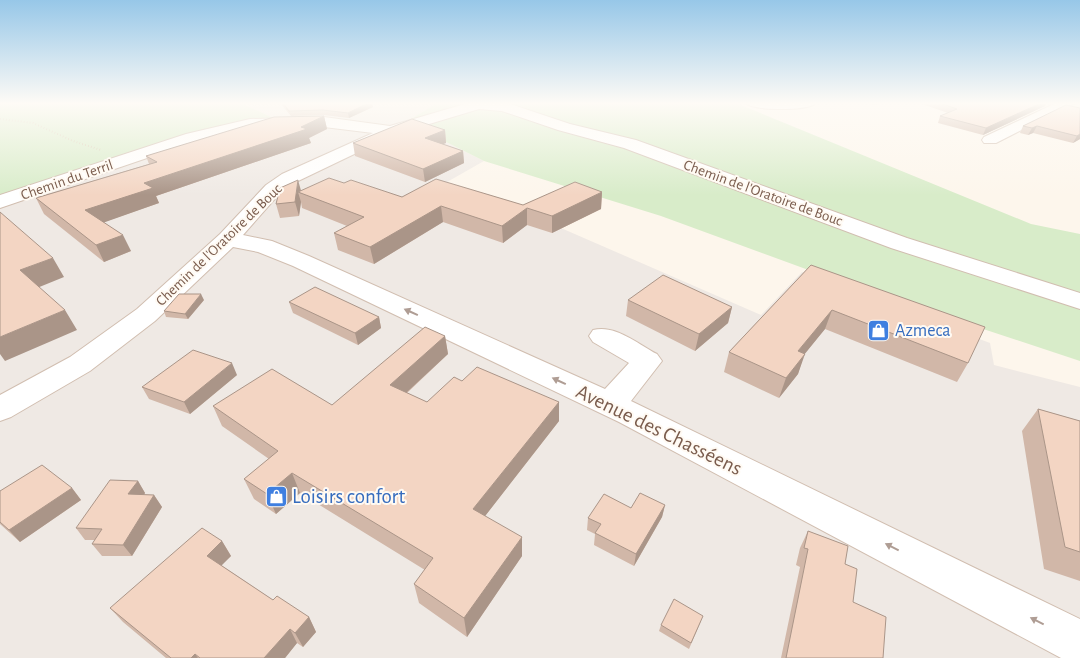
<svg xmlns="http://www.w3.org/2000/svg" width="1080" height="658" font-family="'Alegreya Sans',sans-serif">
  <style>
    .industrial { fill: #efe9e4 }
    .green { fill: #d8ecc9 }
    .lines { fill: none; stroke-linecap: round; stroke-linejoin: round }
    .minor-casing { stroke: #d1beb0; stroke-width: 2 }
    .path { stroke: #d9b8a5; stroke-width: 2; stroke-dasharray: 0.5 2.5; stroke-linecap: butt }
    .minor { fill: #fff; fill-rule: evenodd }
    .wall { fill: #d1b7a8 }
    .shaded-wall { fill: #aa9588 }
    .building { fill: #f3d5c3; stroke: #aa9588 }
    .oneway { fill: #af9d94 }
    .labels { text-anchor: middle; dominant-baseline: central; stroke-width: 4; stroke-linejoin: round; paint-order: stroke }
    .far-street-label { font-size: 15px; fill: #7a5c4d; stroke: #fffaf3 }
    .shop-label { font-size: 18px; fill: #366cbe; stroke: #fffaf3; text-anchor: start }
    .near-street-label { font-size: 21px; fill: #7a5c4d; stroke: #fffaf3 }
    .near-shop-label { font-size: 21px; fill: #366cbe; stroke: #fffaf3; text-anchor: start }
  </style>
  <rect width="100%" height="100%" fill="#fdf6ec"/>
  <!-- industrial -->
  <path class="industrial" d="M241,103H437L406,122L484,161L440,186L554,225L761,315L802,272L990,343L994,365L1080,387V658H0V198L276,119Z"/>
  <!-- green -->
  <path class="green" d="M0,103H241L278,120L0,198Z
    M437,103H736L1031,224L1080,234V361L844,283L661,216L484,161L406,122Z"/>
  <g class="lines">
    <defs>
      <path id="minor" d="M468,103H507L570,124L636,140L907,238L1080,293V309L891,248L624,148L558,130L502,111L479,109L396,134L296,182L280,193L243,235L272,241L309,256L605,389L629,363L593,342L589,336L593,330C615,324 638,344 657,354L662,361L631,401L1080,619V658H1061L619,422L293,266L258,252L233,247L155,321L90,371L11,417L0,421V395L70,357L137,309L220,234L266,185L282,174L373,133L324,127L250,129L197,141L0,208V195L186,134L250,119L324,117L390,126Z
        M746,103H816C809,111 753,111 746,103Z
        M1056,103H1075L996,143H984L982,140L984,137Z"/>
    </defs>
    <!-- minor casing -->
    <use href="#minor" class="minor-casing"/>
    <!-- path -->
    <path class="path" d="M0,119L33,123L73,141L101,150"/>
    <!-- minor -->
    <use href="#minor" class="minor"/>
  </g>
  <!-- wall -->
  <path class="wall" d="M280,103H372L373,107L349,118L324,115L291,116Z
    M919,103H1046L1045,106L983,135L938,123L940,116L948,113Z
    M1080,108V139L1073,143L1033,133L1028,135L1020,133L1023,126Z
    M324,116L327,129L309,138L311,143L156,196L159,203L104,222L131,251L104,262L44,214L36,198L149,164L146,156Z
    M445,130L446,143L443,144L463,151L464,163L425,182L355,156L353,143Z
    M344,183L402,197L523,205L602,192L601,209L552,233L527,225L503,243L443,222L374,264L338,250L334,233L347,226L302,208L301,202L299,216L280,218L276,204L301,191Z
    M811,265L968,363L957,382L825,329L804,354L798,374L779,398L724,372L729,352Z
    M204,300L188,319L166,317L164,311Z
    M628,300L732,307L728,323L695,351L626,316Z
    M289,302L379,317L381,328L358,345L293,313Z
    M445,336L448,354L407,393L427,402L462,381L559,402V421L485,516L522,556L467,637L419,603L414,584L425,570L300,493L276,514L254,499L244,479L269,459L222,426L213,406L332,405Z
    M237,375L190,414L149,399L142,387Z
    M1038,409L1080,421V581L1044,569L1022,431Z
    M138,481L145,493L144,495H154L162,507L132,556H102L92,544L95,540H85L76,528Z
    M72,488L81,500L20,542L0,524V491Z
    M665,505L662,517L634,566L594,545L595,534L587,530L588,518L631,508Z
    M808,531L845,564L853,602L883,658H781L800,567L796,565L800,548Z
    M222,541L231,556L221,565L273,600L309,617L316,632L303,647L297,643L285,658H166L123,622L110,608Z
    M701,621L689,649L659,631L661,625Z"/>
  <!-- shaded-wall -->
  <path class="shaded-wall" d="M368,103H372L373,107L349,118L348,113Z
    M873,103H884L872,105Z
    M1041,103H1046L1045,106L983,135L986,128Z
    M324,116L327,129L309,138L311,143L156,196L159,203L94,226L85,210L144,183L301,127Z
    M1037,126L1033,133L1028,135L1032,128Z
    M445,130L446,143L426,150L425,138Z
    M1080,134V139L1073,143L1077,136Z
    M463,151L464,163L425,182L423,169Z
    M298,180L302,194L298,192L301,202L299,216L295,202Z
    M602,192L601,209L552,233V216Z
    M441,206L443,222L374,264L370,247Z
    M527,208V225L503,243L502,226Z
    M123,235L131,251L104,262L96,245Z
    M53,258L64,277L32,290L20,270Z
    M201,294L204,300L188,319L185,314Z
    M732,307L728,323L695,351L699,334Z
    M65,310L77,330L5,361L0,354V337Z
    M832,310L825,329L791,371L798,351Z
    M379,317L381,328L358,345L355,333Z
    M445,336L448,354L394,404L390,385Z
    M805,354L798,374L779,398L786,378Z
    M232,363L237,375L190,414L184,402Z
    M559,402V421L475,529L473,509Z
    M292,473L300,493L276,514L267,494Z
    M138,481L145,493L136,506L128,494Z
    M72,488L81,500L20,542L9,530Z
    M154,495L162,507L132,556L123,545Z
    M665,505L662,517L634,566L636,554Z
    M522,537V556L467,637L464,618Z
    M222,541L231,556L216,571L207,556Z
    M309,617L316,632L303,647L295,633Z
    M290,629L297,643L285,658H264Z
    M195,654L198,658H191Z"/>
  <!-- building -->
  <path class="building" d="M283,103H368L348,113L323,110L289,111Z
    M940,103H1041L986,128L940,116L957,109Z
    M1066,105L1080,108V134L1077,136L1037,126L1032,128L1023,126Z
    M324,116L301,127L307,129L144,183L153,188L85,210L123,235L96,245L36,198L157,162L146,156L274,117Z
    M412,119L445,130L425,138L463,151L423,169L353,143Z
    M329,178L344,183L351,180L402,197L436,179L523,205L575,182L602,192L552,216L527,208L502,226L441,206L370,247L334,233L364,217L298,192Z
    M298,180L295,202L276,204L280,188Z
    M0,212L53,258L20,270L65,310L0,337Z
    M811,265L985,327L968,363L832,310L798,351L805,354L786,378L729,352Z
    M663,275L732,307L699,334L628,300Z
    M315,287L379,317L355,333L289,302Z
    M179,294H201L185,314L164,311Z
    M425,327L445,336L390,385L427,402L454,377L462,381L477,367L559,402L473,509L522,537L464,618L414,584L433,558L292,473L267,494L244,479L278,451L213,406L272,369L332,405Z
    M193,350L232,363L184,402L142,387Z
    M1038,409L1080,421V552L1065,547Z
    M42,465L72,488L9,530L0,522V491Z
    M110,480L138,481L128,494L154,495L123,545L92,544L102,529L76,528Z
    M640,493L665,505L636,554L595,533L601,524L588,518L604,494L631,508Z
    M202,528L222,541L207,556L273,600L277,596L309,617L295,633L290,629L264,658H200L195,654L191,658H171L110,608Z
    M808,531L848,546L845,564L857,569L853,602L886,617L883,658H786L808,549L804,548Z
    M674,599L703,616L691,643L661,625Z"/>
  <!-- one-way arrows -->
  <defs><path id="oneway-solid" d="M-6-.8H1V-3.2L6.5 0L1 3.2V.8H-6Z" transform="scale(1.25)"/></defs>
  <g class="oneway">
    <use href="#oneway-solid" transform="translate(411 312) rotate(-156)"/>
    <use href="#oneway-solid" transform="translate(559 381) rotate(-155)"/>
    <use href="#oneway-solid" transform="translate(892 547) rotate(-153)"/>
    <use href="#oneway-solid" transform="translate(1037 621) rotate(-153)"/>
  </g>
  <!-- sky -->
  <linearGradient id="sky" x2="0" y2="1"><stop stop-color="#97c7e8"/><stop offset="0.53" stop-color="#fefbf6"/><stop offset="1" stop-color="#fefbf6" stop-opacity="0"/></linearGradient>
  <rect width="1080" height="195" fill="url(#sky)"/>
  <!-- icons -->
  <defs>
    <symbol id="shop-square" viewBox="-11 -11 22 22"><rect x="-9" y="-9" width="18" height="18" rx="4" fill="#3f7fe0" stroke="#fffaf3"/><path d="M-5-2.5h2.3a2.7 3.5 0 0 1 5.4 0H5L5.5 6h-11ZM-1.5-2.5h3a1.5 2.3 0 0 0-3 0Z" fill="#fff"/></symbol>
  </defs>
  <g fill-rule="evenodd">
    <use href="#shop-square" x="866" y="318" width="25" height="25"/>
    <use href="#shop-square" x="264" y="484" width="25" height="25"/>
  </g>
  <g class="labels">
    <!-- far-street labels -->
    <g class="far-street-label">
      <text transform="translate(67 180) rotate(-19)">Chemin du Terril</text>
      <text transform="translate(763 193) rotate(20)">Chemin de l'Oratoire de Bouc</text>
      <text transform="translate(219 245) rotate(-44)">Chemin de l'Oratoire de Bouc</text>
    </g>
    <!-- shop labels -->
    <g class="shop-label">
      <text x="895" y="331">Azmeca</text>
    </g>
    <!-- near-street labels -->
    <g class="near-street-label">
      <text transform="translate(659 430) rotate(26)">Avenue des Chasséens</text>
    </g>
    <!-- near-shop labels -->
    <g class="near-shop-label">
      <text x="292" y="496">Loisirs confort</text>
    </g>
  </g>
</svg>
